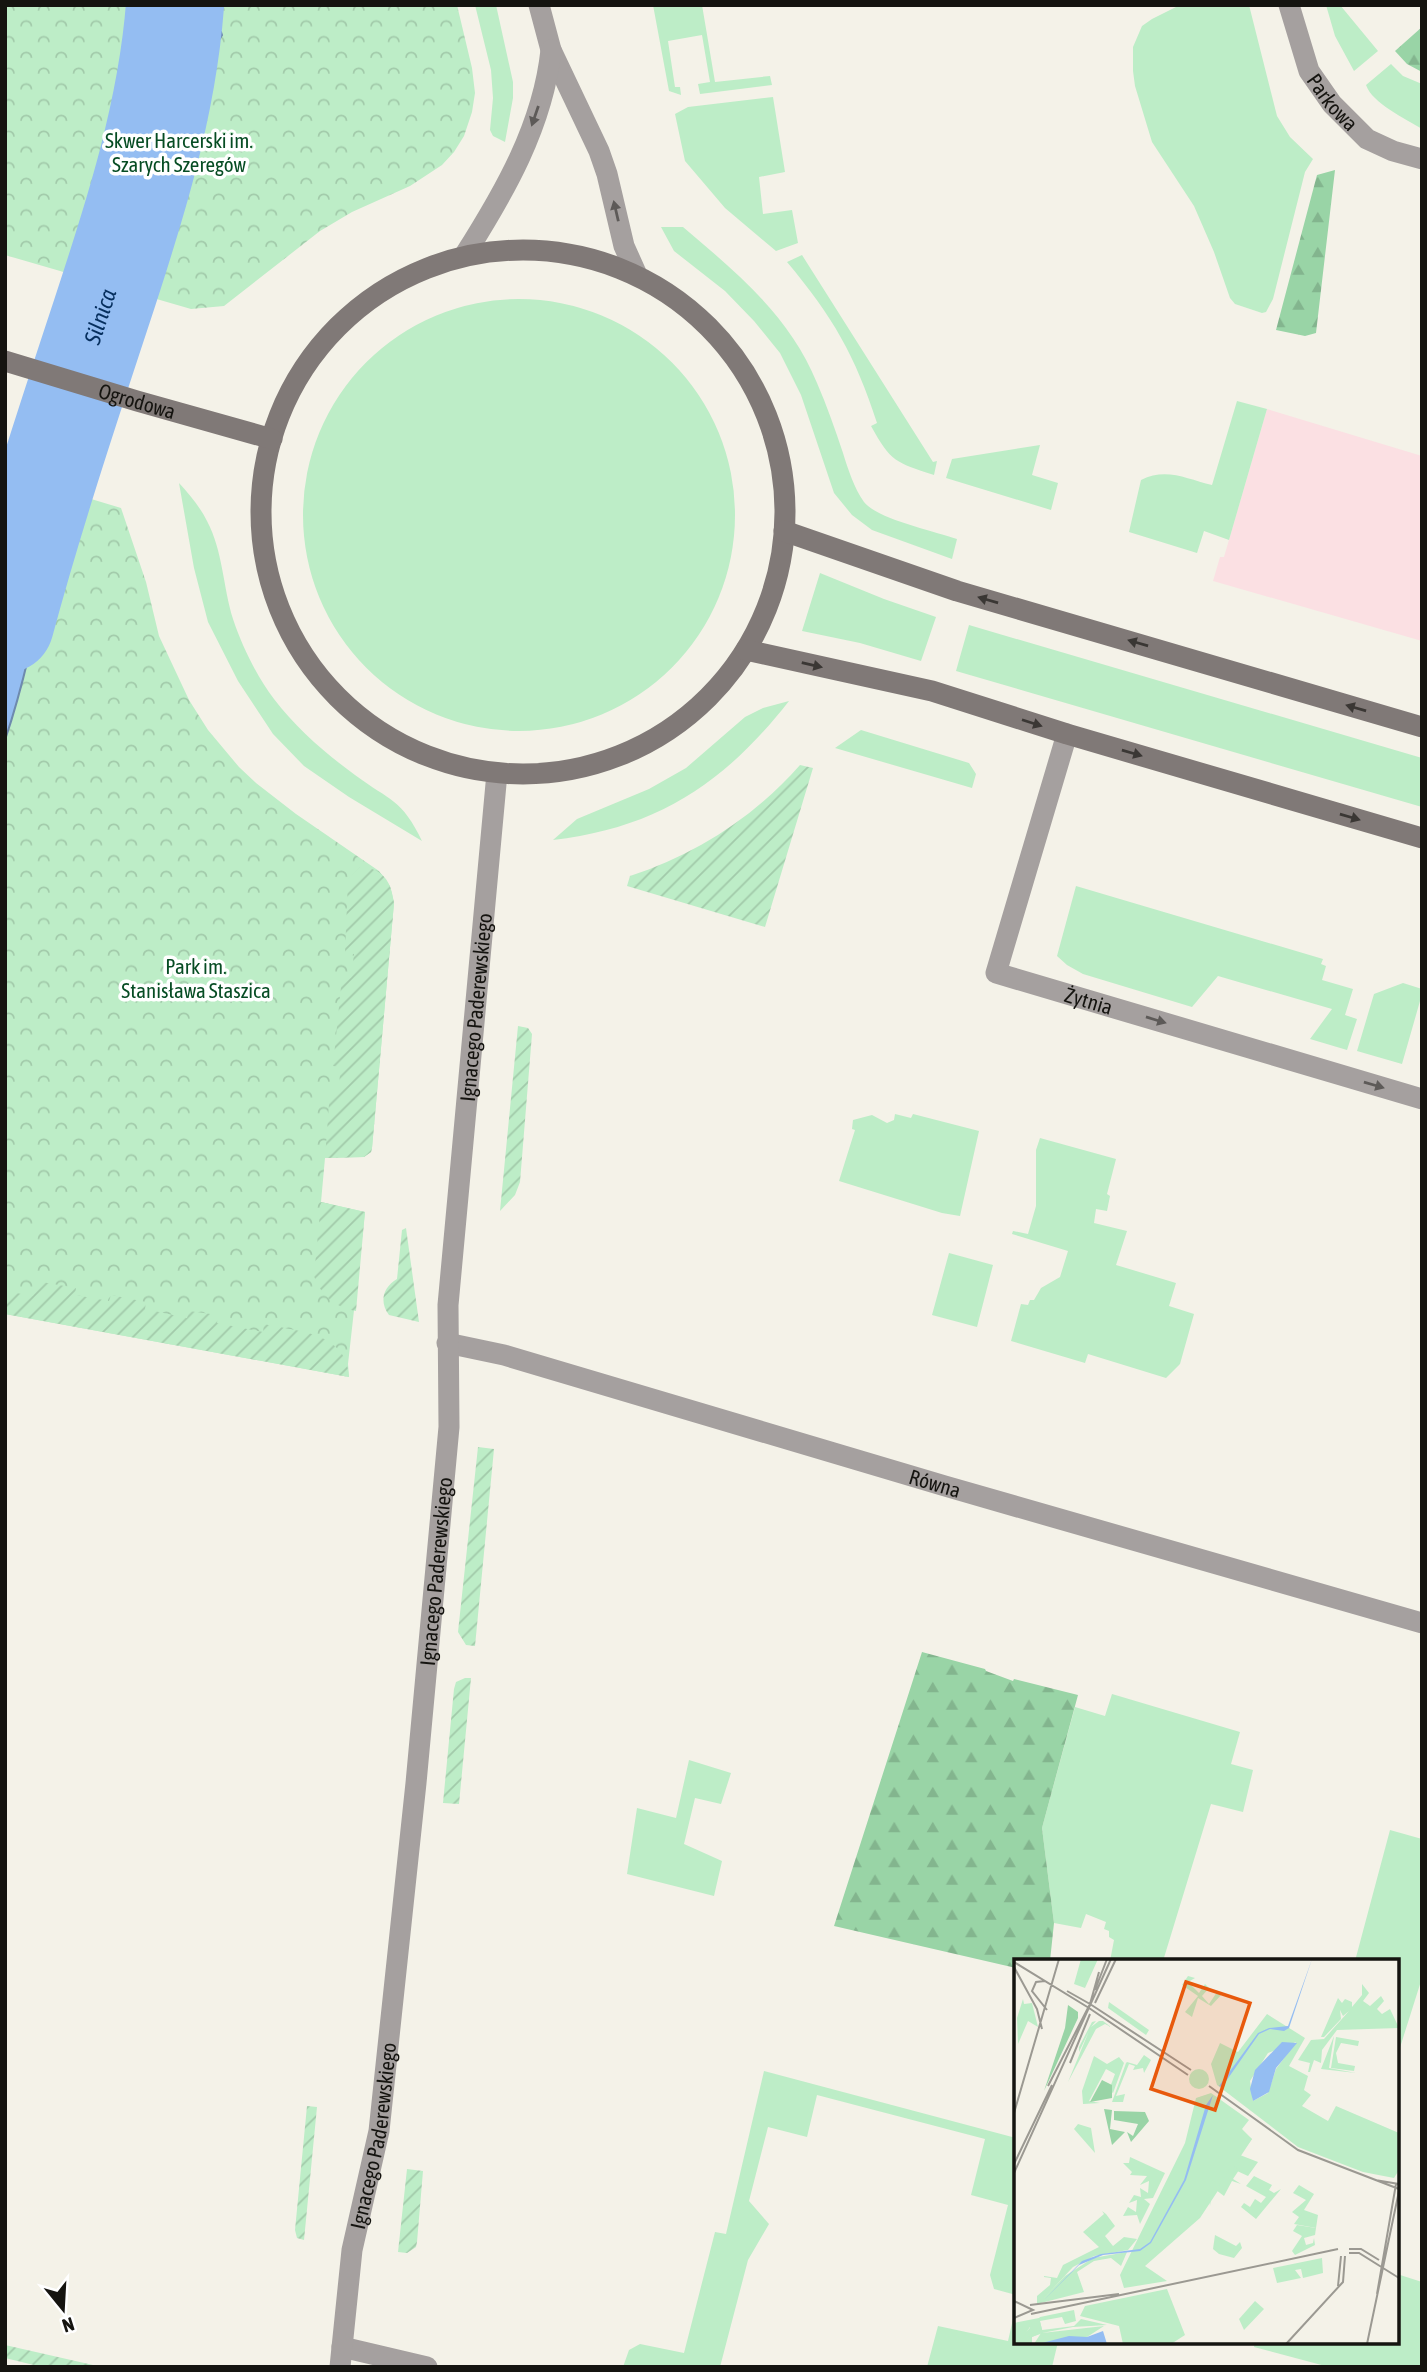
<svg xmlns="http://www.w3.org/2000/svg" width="1427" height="2372" font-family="'Asap Condensed',sans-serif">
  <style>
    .commercial { fill: #fbe0e3 }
    .grass { fill: #bdedc7 }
    .forest { fill: url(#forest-firs) }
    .park { fill: url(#park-crowns) }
    .garden { fill: url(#garden-furrows) }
    .water { fill: #94bdf2; stroke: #6e8aae; stroke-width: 2 }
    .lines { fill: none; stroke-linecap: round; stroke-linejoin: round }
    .river { stroke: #94bdf2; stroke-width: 98 }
    .street { stroke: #a5a09f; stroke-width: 21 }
    .secondary { stroke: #807977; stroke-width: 21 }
    .oneway { fill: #5d5a58 }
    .oneway2 { fill: #3a3734 }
    .labels { text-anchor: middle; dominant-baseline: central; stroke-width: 7; stroke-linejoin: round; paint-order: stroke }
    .street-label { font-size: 21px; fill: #151410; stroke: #fff }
    .park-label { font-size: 21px; fill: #064c23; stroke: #fff }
    .water-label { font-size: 23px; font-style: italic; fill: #062f5e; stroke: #fff }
    .inset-road { fill: none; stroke: #9b9992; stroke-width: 2 }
    .view { fill: #e8590c; fill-opacity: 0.15; stroke: #e8590c; stroke-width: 3.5 }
    .inset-edge { fill: none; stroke: #151410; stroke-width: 3.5 }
  </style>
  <defs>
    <pattern id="forest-firs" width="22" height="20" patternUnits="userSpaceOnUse" patternTransform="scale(1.75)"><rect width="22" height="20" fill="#99d4a6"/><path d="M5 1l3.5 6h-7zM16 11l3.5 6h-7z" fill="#83b58e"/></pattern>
    <pattern id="park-crowns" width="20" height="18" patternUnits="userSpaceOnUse" patternTransform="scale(1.75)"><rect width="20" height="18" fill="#bdedc7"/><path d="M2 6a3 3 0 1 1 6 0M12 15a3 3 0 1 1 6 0" fill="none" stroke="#a2caaa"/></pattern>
    <pattern id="garden-furrows" width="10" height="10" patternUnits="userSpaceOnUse" patternTransform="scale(1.75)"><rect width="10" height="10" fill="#bdedc7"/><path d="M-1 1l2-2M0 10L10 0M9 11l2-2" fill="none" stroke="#a2caaa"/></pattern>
  </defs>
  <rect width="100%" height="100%" fill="#f4f2e8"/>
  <!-- commercial -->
  <path class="commercial" d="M1267,409L1422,456V641L1213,581L1220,557H1224Z"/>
  <!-- grass -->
  <path class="grass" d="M475,5H496L513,82V98L505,142L493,136L490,130L493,98L491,70Z
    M653,5H702L715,82L770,76L772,85L700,94L698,84L710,82L702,35L668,41L675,87H680L681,95L669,91Z
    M1180,5H1249L1277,116L1290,137L1313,159L1305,172L1273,299L1266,312L1262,313L1235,304L1230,298L1214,252L1194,206L1152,142L1135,86L1133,71V47L1142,26L1152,19Z
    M1326,5H1340L1378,51L1354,71L1335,36Z
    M1391,64L1403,76L1422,84V129C1406,119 1372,103 1366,85Z
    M773,97L785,172L759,177L763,214L792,210L798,243L776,251L725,208L685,161L675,114L688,107Z
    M661,227H683C736,272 790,316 817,383C827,406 835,429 843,453C848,469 854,488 864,502C877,519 934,531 957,539L952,559L872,530L852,515L834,493L801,395L780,353L754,321L725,291L674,251Z
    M802,255L933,462L937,461L934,475C895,462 891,462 871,426L877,423C855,355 833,317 787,262Z
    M303 515a216 216 0 1 1 432 0a216 216 0 1 1-432 0Z
    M1237,401L1267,409L1229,540L1204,531L1197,553L1129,532L1141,480C1166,467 1187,479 1212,485Z
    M1040,445L1032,475L1058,483L1051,510L946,478L952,459Z
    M179,483C190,495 200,507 207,521C223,551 223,587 233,619C242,646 257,677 274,699C297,729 325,753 355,775C390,801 402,799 422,841L349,797L304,766L273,734L238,681L208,622L194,568Z
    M820,573L884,599L936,617L921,661L860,643L802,631Z
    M969,625L1422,758V807L956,671Z
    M789,701C725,783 657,828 553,840L577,819L649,789L686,768L745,717L763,708Z
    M861,730L969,763L976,774L972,788L835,748Z
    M1076,886L1323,959L1321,964L1326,966L1322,980L1353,989L1345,1015L1357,1019L1347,1050L1310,1039L1332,1009L1218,976L1192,1007L1083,974L1067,965L1057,956Z
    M1403,983L1422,989V994L1402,1064L1357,1051L1374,994Z
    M895,1114L911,1118L913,1114L979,1131L960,1216L942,1213L839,1181L855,1130L852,1129L853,1120L872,1115L887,1123L894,1120Z
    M1040,1138L1116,1159L1107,1194L1110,1196L1107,1211L1096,1209L1094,1223L1127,1231L1116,1265L1176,1283L1169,1306L1194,1314L1180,1364L1166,1378L1088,1354L1085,1363L1011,1341L1021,1304L1028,1305L1030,1300H1034L1041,1288L1060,1277L1068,1251L1012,1234L1013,1231L1028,1234L1036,1206V1150Z
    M949,1253L993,1265L977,1327L932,1315Z
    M1112,1694L1240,1732L1231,1764L1253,1770L1243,1812L1211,1804L1163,1961H1110L1114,1940L1109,1937V1931L1104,1929L1106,1922L1086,1914L1081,1928L1054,1923L1042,1828L1075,1707L1105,1716Z
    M689,1760L731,1773L721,1804L695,1798L684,1844L722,1861L714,1896L627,1874L637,1808L676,1818Z
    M1390,1830L1422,1839V1978L1397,2057V1961H1355Z
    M764,2071L1016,2138V2295L994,2289L990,2275L1008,2205L971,2195L985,2139L817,2095L807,2137L768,2127L749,2201L769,2224L748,2260L720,2367H623L629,2350L640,2344L684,2353L715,2232L726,2234Z
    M1397,2274L1422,2282V2367H1329L1254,2347L1255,2342H1397Z
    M1016,2306V2342H1058L1052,2367H927L938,2326L1008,2341Z"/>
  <!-- forest -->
  <path class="forest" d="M1422,27V72L1407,64L1395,51Z
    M1335,170L1316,333L1305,336L1276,330L1317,175Z
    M922,1652L985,1669L986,1671L1013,1681L1014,1679L1078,1695L1042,1828L1054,1923L1050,1961H1016V1968L834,1926Z"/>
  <!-- park -->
  <path class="park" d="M5,5H457L472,68L475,93L472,112L464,136L454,152L442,165L410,186L352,212L320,231L224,306L191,309L5,255Z
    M5,473L121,508L146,582L159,636L189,700L208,730L239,767L256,783L296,814L379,871L390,886L394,903L372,1148L371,1152L364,1157L325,1158L321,1202L365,1212L348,1364L349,1377L5,1314Z"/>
  <!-- garden -->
  <path class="garden" d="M800,765L813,768L765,927L627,886L630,876C697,854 754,817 800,765Z
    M360,867C383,868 391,881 394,903L372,1148L371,1152L364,1157L325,1158L330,1090L338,1091L341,1067L333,1066L342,977L351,978L354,954L345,953L348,879Z
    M518,1026L528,1028L532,1034L520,1182L515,1195L500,1211Z
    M321,1202L365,1212L356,1311C336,1308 320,1294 314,1276Z
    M406,1228L419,1322L389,1315C379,1302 383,1287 397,1279L402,1230Z
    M36,1281L76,1288L75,1295L109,1301L111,1295L146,1302L145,1309L187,1318L189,1311L218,1315L217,1323L263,1332L264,1324C299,1332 347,1332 349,1377L5,1314V1291L33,1296Z
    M478,1447L494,1449L475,1646L466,1645L458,1632Z
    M465,1678H471L459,1804L443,1803L454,1689L456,1682Z
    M307,2106L317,2107L304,2240L297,2238L295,2230Z
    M407,2169L423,2171L417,2242L416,2247L407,2253L398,2252Z
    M5,2345L93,2365L92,2367H42L5,2358Z"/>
  <!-- water -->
  <path class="water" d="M145,5H199L202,26L221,32L222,35L217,43L201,40L197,42L182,128L140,295L92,280C114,189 134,98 145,5Z
    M32,481L86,497L82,510L77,511L47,539L44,546L50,550C39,614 26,678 5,740V520L15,495Z"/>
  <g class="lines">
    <!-- river -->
    <path class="river" id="s1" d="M5,624C33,520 67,417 101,314C134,214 167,111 175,5"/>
    <!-- street -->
    <g class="street">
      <path d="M539,5L551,50L599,151L607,174L624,246L637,275"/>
      <path id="s2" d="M1289,5L1309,71L1332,104L1367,139L1393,151L1422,159"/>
      <path d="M464,256C504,193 543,126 551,50"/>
      <path id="s3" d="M1067,734L996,973L1422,1099"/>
      <path id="s4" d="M447,1343L504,1355L945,1486L1422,1623"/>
      <path d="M342,2347L427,2367"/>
      <path id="s5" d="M340,2367L352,2250L379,2131L416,1783L449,1427L448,1305L497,773"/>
    </g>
    <!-- secondary -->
    <g class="secondary">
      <circle cx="523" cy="512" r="262"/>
      <path id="s6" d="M5,361L137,401L272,439"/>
      <path d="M784,531L957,591L1422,727"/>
      <path d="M746,650L932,691L1067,734L1422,838"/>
    </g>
  </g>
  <!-- one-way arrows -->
  <defs><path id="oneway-solid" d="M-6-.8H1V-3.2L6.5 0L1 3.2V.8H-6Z" transform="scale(1.75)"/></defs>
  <g class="oneway">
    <use href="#oneway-solid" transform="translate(535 116) rotate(109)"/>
    <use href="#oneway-solid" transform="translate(616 211) rotate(-103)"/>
    <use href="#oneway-solid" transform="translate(1156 1020) rotate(17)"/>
    <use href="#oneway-solid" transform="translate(1374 1085) rotate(16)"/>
  </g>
  <g class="oneway2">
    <use href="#oneway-solid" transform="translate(988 600) rotate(-164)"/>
    <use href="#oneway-solid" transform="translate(1138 643) rotate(-164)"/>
    <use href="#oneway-solid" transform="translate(812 665) rotate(13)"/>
    <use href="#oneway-solid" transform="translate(1356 708) rotate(-164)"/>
    <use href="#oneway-solid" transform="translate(1032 723) rotate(18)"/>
    <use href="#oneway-solid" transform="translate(1132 753) rotate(16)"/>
    <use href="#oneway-solid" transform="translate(1350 817) rotate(16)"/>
  </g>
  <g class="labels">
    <!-- street labels -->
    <g class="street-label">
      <text stroke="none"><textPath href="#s2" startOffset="108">Parkowa</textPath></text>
      <text stroke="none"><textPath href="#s6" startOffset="138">Ogrodowa</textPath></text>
      <text stroke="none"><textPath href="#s3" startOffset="346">Żytnia</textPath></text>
      <text stroke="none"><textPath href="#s5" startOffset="1368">Ignacego Paderewskiego</textPath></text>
      <text stroke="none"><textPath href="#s4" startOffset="508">Równa</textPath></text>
      <text stroke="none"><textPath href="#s5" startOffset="802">Ignacego Paderewskiego</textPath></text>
      <text stroke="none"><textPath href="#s5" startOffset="234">Ignacego Paderewskiego</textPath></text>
    </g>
    <!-- park labels -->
    <g class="park-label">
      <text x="179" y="140">Skwer Harcerski im.<tspan x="179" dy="24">Szarych Szeregów</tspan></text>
      <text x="196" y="966">Park im.<tspan x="196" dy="24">Stanisława Staszica</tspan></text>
    </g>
    <!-- water labels -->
    <g class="water-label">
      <text stroke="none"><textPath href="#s1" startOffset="322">Silnica</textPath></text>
    </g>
  </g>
  <!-- overview -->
  <g transform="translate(1014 1959)">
    <rect width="385" height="385" fill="#f4f2e8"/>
    <path d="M67,0H84L71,29L60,25ZM174,17L181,19L174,23L185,34L191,25L195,29L188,37L195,45L203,33L208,35L197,47L184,39L178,58L171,53L184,37L168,26ZM9,40L10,45L18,44L24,68L14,62L4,85L3,59ZM95,43L135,71L132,76L94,49ZM82,62L77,68L85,62H89L97,68L91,65L82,70L54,123L75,72L65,93V88L78,63ZM320,77L315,109L342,114L307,110ZM130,96L137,101L130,114L129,109L119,111L121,107L115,105L102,137L111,135L109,143H98L112,104L113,103L123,106ZM80,97L93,105L105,98L110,104L99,134L95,131L101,115L92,110L75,142L86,144L69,145L68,132ZM175 120a10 10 0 1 1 20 0a10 10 0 1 1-20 0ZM230,174L238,180L226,196L244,203L234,217L210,206L199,223L196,247L195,235L204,202ZM116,198L151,214L139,239L130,240L136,245L126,265L123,256L109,257L114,248L122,253L123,241L115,244L120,236L127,238L126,229L134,234L135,222L126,226L133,217L116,216L118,213L109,204H115ZM88,252L92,255L101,267L91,277L99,287L110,278L123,280L114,291L80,297L59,308L30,339L51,317L79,299L113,293L107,307L97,299L80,302L63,313L70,333L23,345V337L36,326L37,319L30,318V317L43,319L49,306L85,288L69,273L90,255ZM283,266L302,269L301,276L290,279L292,286L299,284L300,279L301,286L281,296L278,292L288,277L279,272ZM308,299L309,314L289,319L287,310L281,311L287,319L263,324L259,309ZM241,342L250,350L230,371L225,360ZM60,351L62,362L51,365L48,358L26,362L28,371L60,367L67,360L93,366L59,368L28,374L90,367L73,378L20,385L27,374L18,378V385H1L26,358Z" fill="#bdedc7"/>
    <path d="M54,46L64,53V59L30,132L51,69ZM88,121L98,126V139L76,143ZM90,150L98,151L96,170L111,173L98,186ZM100,152L131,153L135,162L117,183L113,173L119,177L124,165L100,161Z" fill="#99d4a6"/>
    <path d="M348,25L355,34L349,42L356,47L367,37L370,42L363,50L368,55L376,50L385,69L323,71L308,91L307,104L300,101L296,113H294L296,104L284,101L297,81L310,80L335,52L329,57L326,51L327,60L310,78H307L324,39L328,44L331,40L338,43V48L348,36ZM253,55L291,79L275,107L294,117L290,131L297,136L288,147L314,162L322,147L385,174V211L380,219L349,213L284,188L203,126L197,105L206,84L224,93ZM282,83L262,110L254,134L239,142L236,122L254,94ZM197,134L235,161L228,170L238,180L186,259L131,307L153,322L110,329L106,316L171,184L182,139ZM64,165L77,169L81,194L60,170ZM153,330L171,376L157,385H109L105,367L66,357L71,347ZM25,359L29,374L15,379L16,368L8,380L12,385H0V364Z" fill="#bdedc7" fill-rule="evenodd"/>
    <path d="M322,78L345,82L344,87L327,84L322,94L324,104L341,107L340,112L317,109ZM218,206L225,211L219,220L227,225L218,222L210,237L202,231ZM240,217L258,226L255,231L260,234L267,230L242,260L227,248L230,244L236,248L241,240L247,244L252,238L232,227ZM285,226L300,235L290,251L304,256L302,269L280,265L285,258L278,253L292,241L279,234ZM201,276L222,287L226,283L228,289L220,299L205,295L199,290Z" fill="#bdedc7"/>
    <path d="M298,0L275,69L270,72L256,70L245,75L208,128L205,127L244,74L255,69L274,67ZM268,83L283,84L262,109L255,133L239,142L236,130L241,111ZM199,136L172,221L137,284L126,292L89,296L65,306L31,340L68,302L87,295L126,290L136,283L170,221L192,146ZM89,372L93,385H24L55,377L73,378Z" fill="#94bdf2"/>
    <path class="inset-road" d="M0,3L75,49M0,8L23,50L28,70M31,22L22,23L18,32L33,51M81,31L93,0M53,32L76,45M81,44L102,0M76,45L177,111M75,49L174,116M56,104L76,55M34,127L76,45L85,13M195,127L284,191L385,230M0,154L45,0M0,205L38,126M0,214L97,0M361,221L385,225M335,290H347L365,301M335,294H345L385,319M324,327L327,297M363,335L382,225M0,342L19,351L0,359M16,346L105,335M17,355L324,290M272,385L329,323L331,297M353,385L385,232"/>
    <path class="view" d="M172,23L236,44L201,151L137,130Z"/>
    <rect width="385" height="385" class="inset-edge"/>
  </g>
  <!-- border -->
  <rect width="1427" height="2372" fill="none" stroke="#151410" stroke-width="14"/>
  <!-- north arrow -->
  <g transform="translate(63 2309) rotate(162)" stroke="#ffffff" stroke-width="5" paint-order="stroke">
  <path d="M0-5L12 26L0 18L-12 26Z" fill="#151410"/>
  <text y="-10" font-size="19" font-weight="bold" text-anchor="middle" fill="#151410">N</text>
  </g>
</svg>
